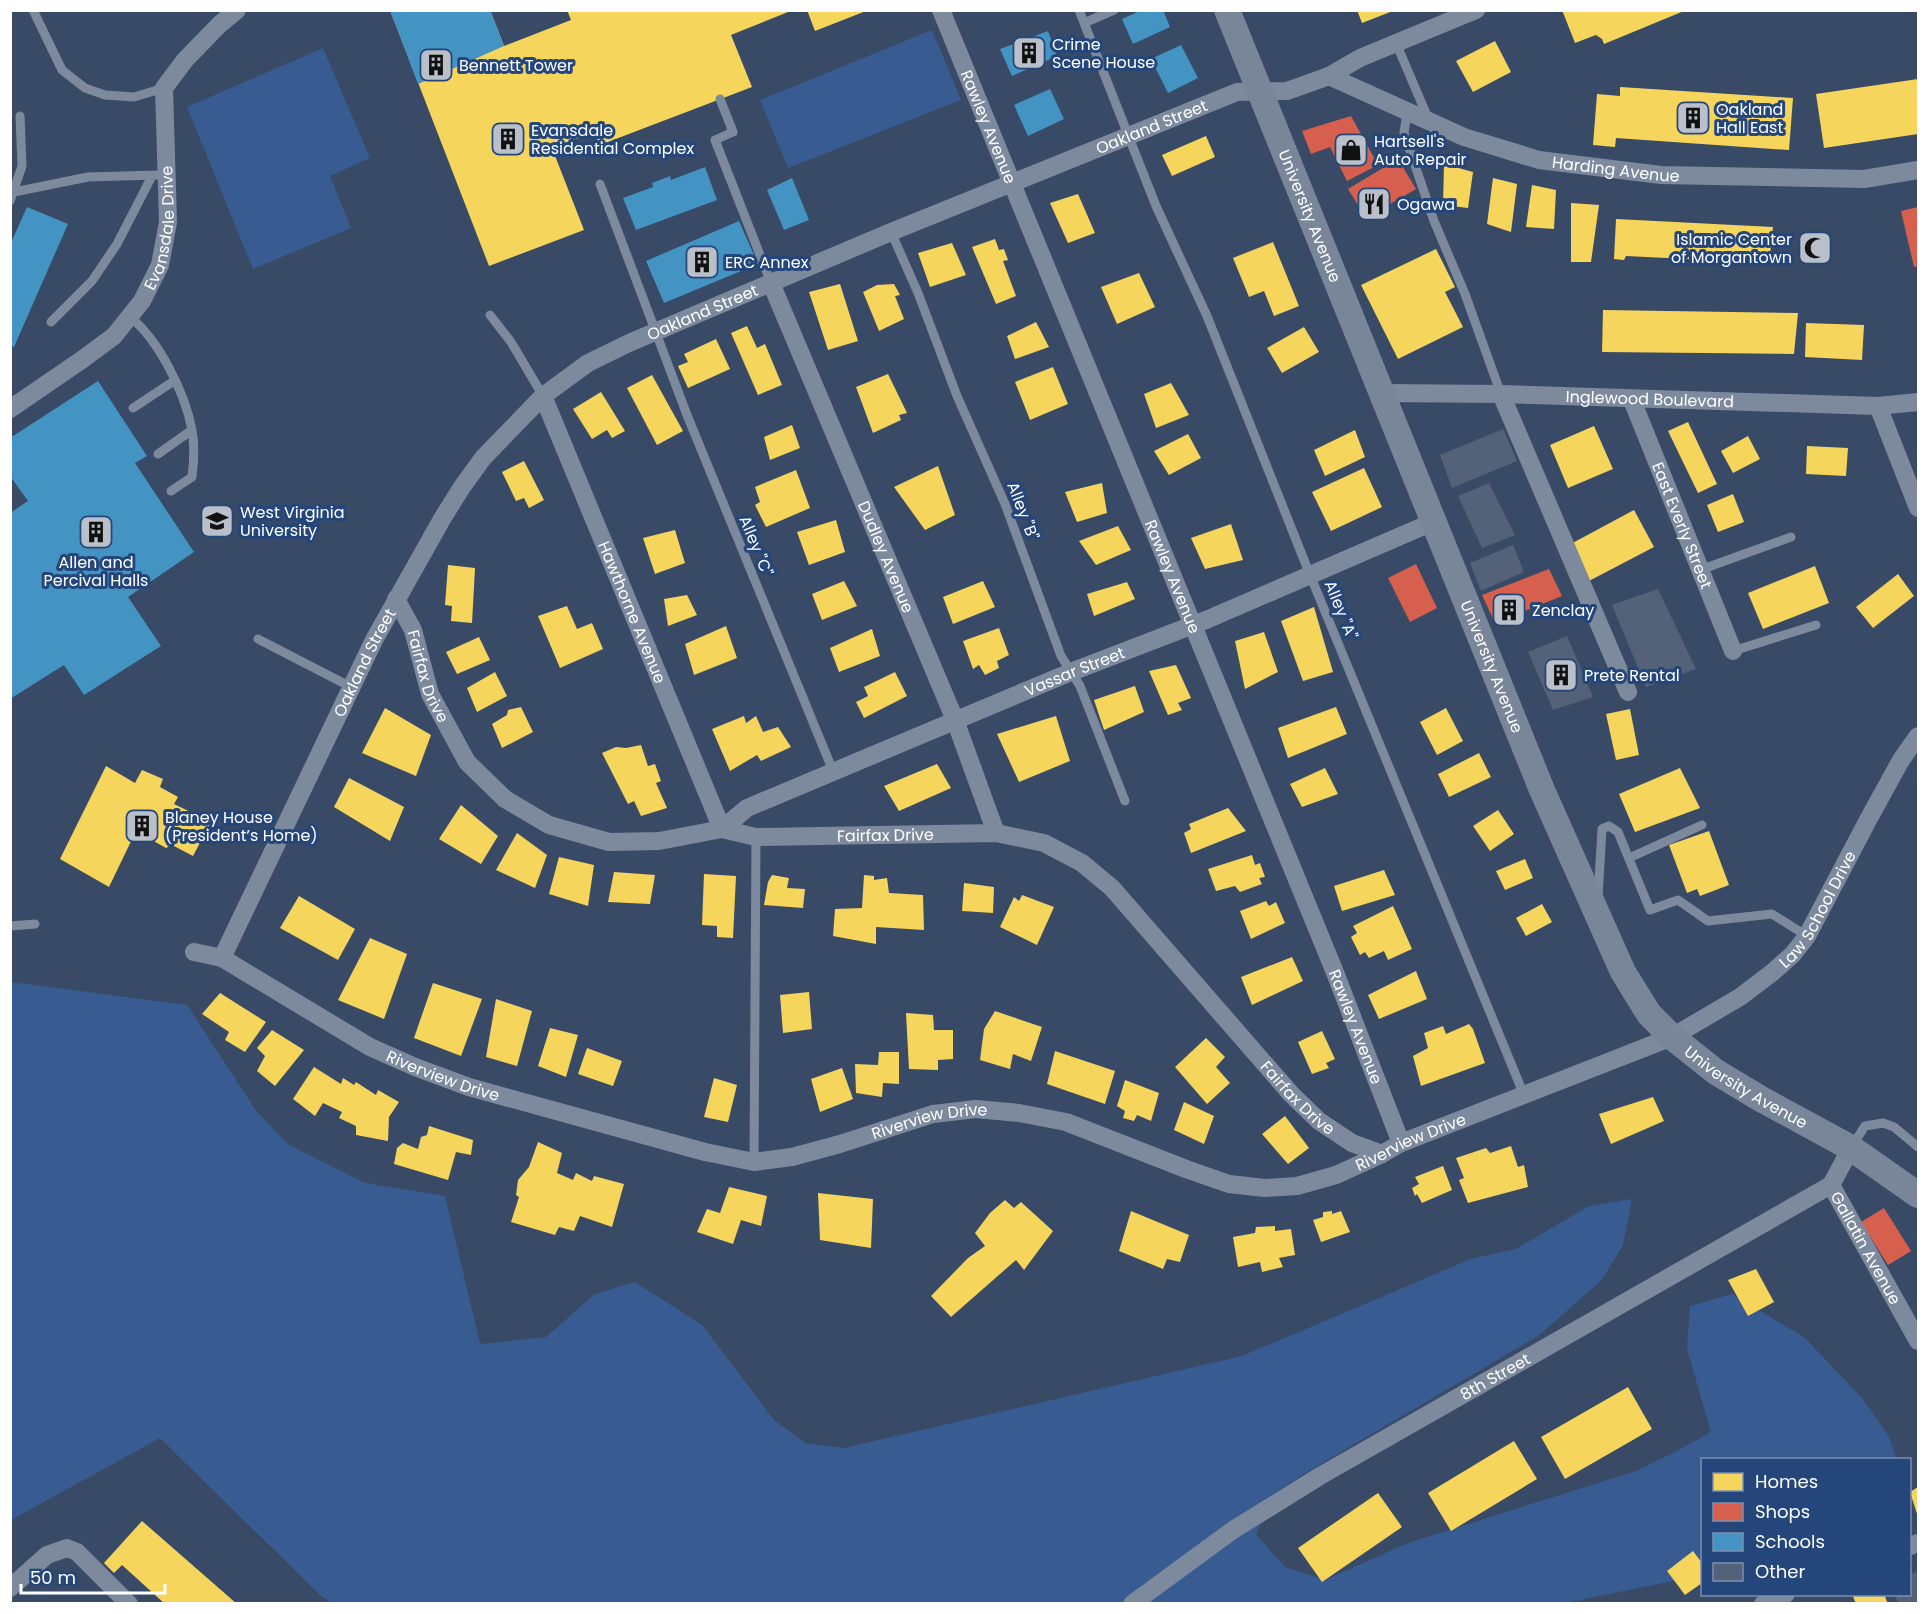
<svg xmlns="http://www.w3.org/2000/svg" width="1929" height="1614" font-family="Poppins,sans-serif">
  <style>
    .green { fill: #385c91 }
    .homes { fill: #f6d55c }
    .shops { fill: #d6604d }
    .schools { fill: #4393c3 }
    .building { fill: #536278 }
    .lines { fill: none; stroke-linecap: round; stroke-linejoin: round }
    .lane { stroke: #7d8a9d; stroke-width: 9 }
    .street { stroke: #7d8a9d; stroke-width: 18 }
    .secondary { stroke: #798699; stroke-width: 26 }
    .labels { text-anchor: middle; dominant-baseline: central; stroke-width: 6; stroke-linejoin: round; paint-order: stroke }
    .poi-label { font-size: 16px; fill: #fff; stroke: #25467a; text-anchor: start }
    .street-label { font-size: 16px; fill: #fff; stroke: #25467a }
  </style>
  <rect width="100%" height="100%" fill="#394a66"/>
  <!-- green -->
  <path class="green" d="M932,30L961,100L788,168L760,100Z
    M323,48L370,158L330,176L351,228L253,269L187,107Z
    M11,982L187,1005L257,1112L289,1145L365,1183L445,1196L480,1344L546,1337L595,1294L635,1282L702,1325L774,1420L805,1443L844,1448L1242,1356L1471,1259L1516,1249L1589,1206L1632,1199L1623,1245L1601,1281L1538,1336L1307,1472L1273,1494L1256,1534L1285,1567L1325,1580L1408,1543L1636,1471L1675,1452L1711,1432L1687,1349L1690,1306L1732,1294L1805,1338L1862,1398L1888,1435L1897,1459L1702,1460V1575L1560,1604L332,1603L320,1595L160,1438L11,1520Z"/>
  <!-- homes -->
  <path class="homes" d="M390,10H490L504,46L571,20L567,10H793L731,35L752,87L600,145L594,132L552,148L584,230L489,266Z
    M807,10H866V11L815,31Z
    M1357,10H1393V11L1362,23Z
    M1562,10H1684V11L1604,44L1602,39L1596,35L1575,43Z
    M1495,41L1511,72L1473,92L1456,61Z
    M1918,79V134L1824,148L1816,94Z
    M1620,87L1793,98L1789,150L1616,138L1615,147L1593,145L1597,94L1620,96Z
    M1206,136L1215,157L1172,176L1162,155Z
    M1444,164L1473,172L1468,208L1443,205Z
    M1493,178L1517,184L1511,232L1487,224Z
    M1532,185L1556,190L1554,229L1526,227Z
    M1078,194L1095,233L1068,243L1050,203Z
    M1571,203L1599,205L1591,262H1571Z
    M1616,219L1773,227L1769,263L1626,256L1624,260L1614,259Z
    M995,239L999,250L1004,249L1008,260L1003,261L1016,296L996,304L972,247Z
    M1273,242L1299,306L1274,316L1264,291L1249,297L1233,258Z
    M952,243L966,275L930,287L918,253Z
    M1436,249L1455,287L1445,292L1463,327L1398,359L1361,285Z
    M1139,273L1155,307L1117,324L1101,287Z
    M840,284L858,341L828,350L809,292Z
    M894,284L900,295L895,296L904,319L879,331L863,292L877,285Z
    M1603,310L1798,313L1794,354L1602,352Z
    M1036,322L1049,347L1015,359L1007,336Z
    M1806,323L1864,325L1862,360L1805,357Z
    M747,326L757,348L765,344L782,385L758,395L731,333Z
    M1304,327L1319,352L1282,373L1267,348Z
    M716,339L730,369L688,388L678,366L688,362L684,354Z
    M1053,367L1068,404L1030,420L1015,382Z
    M888,374L907,413L899,415L901,420L873,433L856,387Z
    M652,375L683,431L657,445L627,388Z
    M1171,383L1189,415L1156,428L1144,394Z
    M601,392L625,431L612,438L607,430L592,439L573,409Z
    M1688,422L1717,484L1698,493L1668,431Z
    M792,425L800,448L770,460L764,437Z
    M1594,426L1613,469L1568,488L1550,445Z
    M1355,430L1365,457L1325,476L1314,450Z
    M1188,434L1201,458L1169,475L1154,451Z
    M1748,436L1760,459L1733,473L1721,451Z
    M1807,446L1848,448L1846,476L1806,474Z
    M524,461L544,500L529,508L524,498L516,501L502,472Z
    M938,466L955,515L925,530L894,487Z
    M1364,468L1382,507L1331,531L1312,492Z
    M796,470L810,508L766,527L755,505L760,502L755,487Z
    M1102,483L1107,513L1077,522L1065,492Z
    M1733,494L1744,522L1718,532L1707,505Z
    M1634,510L1654,547L1587,582L1567,546Z
    M836,520L845,552L809,565L797,532Z
    M1231,524L1243,560L1205,569L1191,538Z
    M1118,526L1131,550L1096,565L1079,541Z
    M675,530L685,563L655,574L643,538Z
    M448,565L475,568L472,623L451,621L452,606L445,605Z
    M1815,566L1829,603L1763,629L1748,593Z
    M1898,574L1914,596L1873,628L1856,607Z
    M844,581L857,606L822,620L812,594Z
    M983,581L995,607L953,624L943,597Z
    M1127,582L1135,599L1094,616L1087,594Z
    M687,595L697,615L668,626L664,599Z
    M567,606L577,629L592,623L603,649L560,668L538,616Z
    M1314,607L1333,672L1303,681L1281,621Z
    M726,626L737,658L694,675L685,644Z
    M999,628L1009,655L997,661L999,668L985,675L979,665L973,669L963,641Z
    M872,629L880,656L839,672L830,648Z
    M1264,632L1278,672L1245,689L1235,641Z
    M479,637L490,660L457,674L446,652Z
    M1176,665L1191,698L1178,703L1182,710L1168,715L1149,671Z
    M495,672L507,696L477,712L467,688Z
    M895,672L907,696L864,718L856,702L868,696L864,687Z
    M1135,686L1144,712L1104,730L1094,700Z
    M521,707L533,732L502,748L492,724L507,715L508,710Z
    M1336,707L1347,734L1288,758L1278,728Z
    M385,708L431,735L416,776L362,753Z
    M1446,708L1463,741L1437,755L1420,722Z
    M1630,709L1639,755L1616,760L1606,714Z
    M744,716L746,723L756,716L763,732L778,727L791,747L761,761L757,755L730,771L712,729Z
    M1056,716L1070,761L1019,782L997,734Z
    M641,745L648,766L655,764L661,781L656,783L667,808L641,816L634,801L628,804L602,753L616,747L626,748Z
    M1479,753L1491,777L1449,797L1438,774Z
    M937,764L951,788L899,811L884,786Z
    M106,766L135,783L142,770L163,779L160,787L178,797L174,804L211,822L193,856L172,845L166,848L136,831L109,887L60,859Z
    M1325,768L1338,794L1302,807L1290,784Z
    M1680,768L1700,808L1635,832L1619,794Z
    M349,778L404,807L390,841L334,807Z
    M461,805L498,836L481,864L439,839Z
    M1228,808L1246,831L1191,853L1184,833L1191,829L1189,824Z
    M1498,810L1514,834L1490,851L1473,826Z
    M1709,831L1729,885L1700,896L1697,889L1687,893L1669,845Z
    M517,833L547,855L535,888L496,870Z
    M1252,855L1255,865L1260,863L1265,877L1259,878L1262,884L1240,892L1235,886L1216,891L1208,869Z
    M559,857L594,865L588,906L549,894Z
    M1525,859L1533,878L1505,890L1496,871Z
    M1384,870L1395,895L1342,911L1334,886Z
    M614,872L655,875L650,904L608,902Z
    M704,874L736,876L733,938L717,937V926L702,925Z
    M772,875L789,878L787,888L805,889L803,908L764,905L768,882Z
    M864,875L874,876V880L887,878L889,893L923,895L924,930L876,927V944L833,936L835,909L862,908Z
    M964,883L994,887L993,913L962,911Z
    M1022,895L1054,907L1037,945L1000,927L1014,897L1019,901Z
    M299,896L355,929L338,960L280,928Z
    M1266,901L1269,906L1276,902L1285,923L1251,939L1240,911Z
    M1542,904L1552,922L1526,936L1516,918Z
    M1393,906L1412,949L1388,960L1384,951L1369,958L1365,952L1360,955L1351,937L1357,933L1353,926Z
    M370,938L407,954L384,1019L338,1000Z
    M1292,957L1303,981L1252,1005L1241,977Z
    M1416,971L1427,999L1379,1019L1368,995Z
    M433,983L482,999L461,1056L414,1038Z
    M809,992L812,1029L783,1033L780,995Z
    M220,993L266,1022L245,1052L225,1040L229,1032L202,1014Z
    M496,999L532,1011L517,1066L486,1057Z
    M995,1011L1042,1027L1031,1061L1013,1054L1010,1069L980,1060L984,1029Z
    M906,1013L933,1015L934,1030H953V1059L938,1060V1070L909,1069Z
    M1469,1024L1473,1029L1485,1063L1421,1086L1413,1056L1428,1048L1424,1033L1443,1026L1446,1034Z
    M550,1028L578,1035L566,1077L538,1066Z
    M272,1030L304,1050L275,1086L257,1071L265,1056L257,1048Z
    M1322,1031L1335,1059L1326,1063L1329,1068L1312,1074L1298,1042Z
    M1206,1038L1225,1057L1216,1067L1230,1083L1207,1104L1175,1067Z
    M587,1048L622,1061L613,1086L578,1074Z
    M1055,1051L1115,1071L1105,1104L1047,1084Z
    M879,1052H899V1084L883,1083L882,1097L856,1093L855,1064L878,1065Z
    M314,1067L341,1084L343,1078L354,1085L356,1082L376,1095L378,1090L399,1102L389,1117L388,1141L356,1135V1126L339,1118L342,1112L323,1103L315,1116L293,1099Z
    M842,1068L853,1099L820,1112L811,1079Z
    M714,1078L737,1085L728,1122L704,1117Z
    M1125,1080L1159,1093L1151,1121L1137,1115L1134,1121L1123,1118L1125,1111L1117,1106Z
    M1653,1097L1664,1121L1611,1144L1599,1114Z
    M1184,1102L1214,1116L1204,1144L1174,1130Z
    M1285,1116L1309,1148L1288,1164L1262,1134Z
    M429,1126L473,1140L471,1155L456,1152L448,1180L394,1164L397,1148L403,1143L418,1149L421,1137L427,1135Z
    M538,1142L562,1153L557,1173L573,1180L576,1173L592,1181L594,1176L624,1184L612,1227L580,1216L574,1231L559,1227L555,1235L511,1222L519,1197L516,1195L518,1180L529,1167Z
    M1511,1146L1518,1167L1524,1165L1528,1187L1468,1203L1459,1180L1464,1178L1456,1158L1486,1148L1490,1153Z
    M1443,1166L1452,1190L1422,1203L1417,1194L1415,1196L1412,1188L1419,1184L1415,1177Z
    M729,1187L767,1196L761,1226L741,1220L733,1244L697,1232L707,1209L720,1213Z
    M818,1193L873,1199L871,1248L820,1240Z
    M1005,1200L1014,1208L1021,1202L1053,1231L1024,1270L1016,1260L951,1317L931,1296L968,1258L985,1246L975,1233L990,1213Z
    M1131,1211L1189,1235L1180,1262L1167,1259L1163,1269L1119,1251Z
    M1332,1211V1214L1341,1211L1350,1232L1321,1242L1313,1220L1323,1217V1212Z
    M1275,1226V1231L1291,1229L1295,1255L1279,1258L1283,1267L1262,1272L1260,1262L1238,1267L1233,1237L1255,1233L1256,1227Z
    M1756,1269L1774,1302L1748,1316L1728,1280Z
    M1628,1387L1652,1429L1565,1479L1541,1437Z
    M1514,1441L1537,1479L1451,1531L1428,1493Z
    M1918,1487V1517L1910,1492Z
    M1378,1493L1402,1527L1322,1582L1298,1548Z
    M142,1521L237,1604H165L122,1565L114,1573L104,1563Z
    M1693,1551L1702,1563V1583L1685,1595L1667,1571Z
    M1852,1594H1884L1888,1604H1856Z"/>
  <!-- shops -->
  <path class="shops" d="M1351,116L1378,165L1347,181L1330,147L1311,154L1302,131Z
    M1398,159L1416,189L1366,218L1348,189Z
    M1918,207V266L1914,267L1901,211Z
    M1416,564L1437,608L1410,622L1388,578Z
    M1549,569L1562,596L1495,623L1482,595Z
    M1884,1208L1911,1251L1888,1265L1861,1222Z"/>
  <!-- schools -->
  <path class="schools" d="M390,10H490L504,46L418,84Z
    M1142,10H1163L1170,27L1133,44L1122,19Z
    M1048,31L1057,56L1012,76L1000,49Z
    M1181,45L1198,78L1168,93L1151,59Z
    M1050,89L1064,119L1028,136L1014,105Z
    M705,167L717,200L636,230L623,198L653,187L652,183L670,176L671,180Z
    M792,178L809,220L784,230L767,190Z
    M27,207L68,224L14,347L10,345V245Z
    M739,221L758,264L664,303L646,261Z
    M98,381L147,456L135,463L194,552L128,597L161,646L84,695L64,665L10,699V513L28,501L10,476V438Z"/>
  <!-- building -->
  <path class="building" d="M1503,429L1517,461L1452,488L1440,455Z
    M1489,483L1515,535L1482,548L1458,496Z
    M1513,545L1524,572L1481,591L1470,563Z
    M1658,589L1696,669L1646,687L1612,605Z
    M1567,636L1593,697L1553,710L1528,652Z
    M1918,1571V1602L1898,1604L1895,1594H1910V1575Z"/>
  <g class="lines">
    <!-- lane -->
    <path class="lane" d="M33,10L62,70L85,88L105,95L134,97L164,88
      M1079,10L1156,206L1207,316L1310,575L1524,1095
      M1084,23L1114,10
      M1396,43L1428,118
      M720,99L733,132L715,140L771,283
      M1407,112L1404,133L1434,221L1465,294L1501,394
      M600,184L687,415L833,771
      M14,192L88,177L157,175
      M10,201L22,166L20,116
      M891,232L918,293L957,396L1005,504L1061,656L1080,686L1125,801
      M490,315L511,342L543,396
      M130,317C159,340 185,393 192,430C195,446 194,461 192,477L171,491
      M51,322L92,281L117,244L152,176
      M133,408L174,381
      M158,454L192,430
      M1700,570L1791,537
      M258,639L351,687
      M1733,651L1816,625
      M1629,858L1702,825
      M1598,897L1602,829L1609,826L1618,832L1650,910L1678,900L1708,921L1772,914L1807,936
      M10,926L35,924
      M1852,1146L1865,1126L1883,1123L1894,1127L1918,1147
      M754,1162L756,837"/>
    <!-- street -->
    <g class="street">
      <path id="s1" d="M941,10L1334,970L1401,1143"/>
      <path id="s2" d="M1329,76L1464,137L1539,160L1661,175L1864,179L1918,170"/>
      <path id="s3" d="M771,283L955,720L996,833"/>
      <path id="s4" d="M1382,393L1501,394L1878,406L1918,402"/>
      <path d="M1501,394L1628,692"/>
      <path id="s5" d="M543,396L722,829L747,808L1071,672L1206,620L1433,522"/>
      <path id="s6" d="M1632,400L1733,651"/>
      <path d="M1878,406L1918,508"/>
      <path id="s7" d="M10,409L83,359L114,336L142,301L160,265L168,222L164,88L185,60L219,25L237,10"/>
      <path id="s8" d="M396,599L413,630L430,694L467,762L505,799L549,825L609,842L659,841L722,829L756,837L996,833L1044,843L1082,863L1112,888L1291,1094L1319,1121L1352,1143L1382,1154"/>
      <path id="s9" d="M194,952L222,958L370,1047L415,1067L469,1087L705,1152L754,1162L792,1157L840,1144L933,1114L976,1109L1019,1113L1066,1122L1186,1169L1229,1184L1265,1188L1297,1186L1336,1175L1382,1154L1401,1143L1672,1037L1740,997L1773,972L1793,954L1807,936L1868,820L1901,760L1918,736"/>
      <path id="s10" d="M222,958L374,640L442,519L462,487L483,458L543,396L588,363L629,343L891,232L1237,92L1287,91L1329,76L1360,58L1476,10"/>
      <path id="s11" d="M1831,1185L1918,1341"/>
      <path d="M1910,1546L1918,1543"/>
      <path d="M10,1588L47,1555L67,1548L77,1552L129,1604"/>
      <path id="s12" d="M1132,1604L1233,1530L1320,1476L1831,1185L1851,1148"/>
      <path d="M1763,1604L1786,1594"/>
    </g>
    <!-- secondary -->
    <path class="secondary" id="s13" d="M1227,10L1542,790L1623,972L1649,1014L1672,1037L1716,1072L1761,1099L1851,1148L1918,1195"/>
  </g>
  <!-- icons -->
  <defs>
    <symbol id="building-square" viewBox="-11 -11 22 22"><rect x="-9" y="-9" width="18" height="18" rx="4" fill="#bac0c9" stroke="#25467a"/><path d="M-4-6H4V6H1V3H-1V6H-4ZM-2.5-4.3h1.7v1.8h-1.7ZM.8-4.3h1.7v1.8H.8ZM-2.5-1h1.7V.8h-1.7ZM.8-1h1.7V.8H.8Z" fill="#111"/></symbol>
    <symbol id="shop-square" viewBox="-11 -11 22 22"><rect x="-9" y="-9" width="18" height="18" rx="4" fill="#bac0c9" stroke="#25467a"/><path d="M-5-2.5h2.3a2.7 3.5 0 0 1 5.4 0H5L5.5 6h-11ZM-1.5-2.5h3a1.5 2.3 0 0 0-3 0Z" fill="#111"/></symbol>
    <symbol id="restaurant-square" viewBox="-11 -11 22 22"><rect x="-9" y="-9" width="18" height="18" rx="4" fill="#bac0c9" stroke="#25467a"/><path d="M-5-6h1v4h1v-4h1v4h1v-4h1v5L-1.5 .5V6h-2V.5L-5-1ZM5-6V6H3V1.5H1.5Q1.5-4 5-6Z" fill="#111"/></symbol>
    <symbol id="mosque-square" viewBox="-11 -11 22 22"><rect x="-9" y="-9" width="18" height="18" rx="4" fill="#bac0c9" stroke="#25467a"/><path d="M3.5-4.9A6 6 0 1 0 3.5 4.9A5 5 0 1 1 3.5-4.9Z" fill="#111"/></symbol>
    <symbol id="university-square" viewBox="-11 -11 22 22"><rect x="-9" y="-9" width="18" height="18" rx="4" fill="#bac0c9" stroke="#25467a"/><path d="M0-5L7-2L0 1L-7-2ZM-4 1L0 2.5L4 1V4Q0 6-4 4Z" fill="#111"/></symbol>
  </defs>
  <g fill-rule="evenodd">
    <use href="#building-square" x="1010" y="34" width="38" height="38"/>
    <use href="#building-square" x="417" y="46" width="38" height="38"/>
    <use href="#building-square" x="1674" y="99" width="38" height="38"/>
    <use href="#building-square" x="489" y="120" width="38" height="38"/>
    <use href="#shop-square" x="1332" y="131" width="38" height="38"/>
    <use href="#restaurant-square" x="1355" y="185" width="38" height="38"/>
    <use href="#mosque-square" x="1796" y="229" width="38" height="38"/>
    <use href="#building-square" x="683" y="243" width="38" height="38"/>
    <use href="#university-square" x="198" y="502" width="38" height="38"/>
    <use href="#building-square" x="77" y="513" width="38" height="38"/>
    <use href="#building-square" x="1490" y="591" width="38" height="38"/>
    <use href="#building-square" x="1542" y="656" width="38" height="38"/>
    <use href="#building-square" x="123" y="807" width="38" height="38"/>
  </g>
  <g class="labels">
    <!-- poi labels -->
    <g class="poi-label">
      <text x="1052" y="44">Crime<tspan x="1052" dy="18">Scene House</tspan></text>
      <text x="459" y="65">Bennett Tower</text>
      <text x="1716" y="109">Oakland<tspan x="1716" dy="18">Hall East</tspan></text>
      <text x="531" y="130">Evansdale<tspan x="531" dy="18">Residential Complex</tspan></text>
      <text x="1374" y="141">Hartsell's<tspan x="1374" dy="18">Auto Repair</tspan></text>
      <text x="1397" y="204">Ogawa</text>
      <text x="1792" y="239" text-anchor="end">Islamic Center<tspan x="1792" dy="18">of Morgantown</tspan></text>
      <text x="725" y="262">ERC Annex</text>
      <text x="240" y="512">West Virginia<tspan x="240" dy="18">University</tspan></text>
      <text x="96" y="562" text-anchor="middle">Allen and<tspan x="96" dy="18">Percival Halls</tspan></text>
      <text x="1532" y="610">Zenclay</text>
      <text x="1584" y="675">Prete Rental</text>
      <text x="165" y="817">Blaney House<tspan x="165" dy="18">(President’s Home)</tspan></text>
    </g>
    <!-- street labels -->
    <g class="street-label">
      <text stroke="none"><textPath href="#s10" startOffset="1318">Oakland Street</textPath></text>
      <text stroke="none"><textPath href="#s1" startOffset="126">Rawley Avenue</textPath></text>
      <text stroke="none"><textPath href="#s2" startOffset="304">Harding Avenue</textPath></text>
      <text stroke="none"><textPath href="#s13" startOffset="222">University Avenue</textPath></text>
      <text stroke="none"><textPath href="#s7" startOffset="249">Evansdale Drive</textPath></text>
      <text stroke="none"><textPath href="#s10" startOffset="832">Oakland Street</textPath></text>
      <text stroke="none"><textPath href="#s4" startOffset="268">Inglewood Boulevard</textPath></text>
      <text transform="translate(1023 511) rotate(69)">Alley "B"</text>
      <text stroke="none"><textPath href="#s6" startOffset="135">East Everly Street</textPath></text>
      <text transform="translate(756 546) rotate(68)">Alley "C"</text>
      <text stroke="none"><textPath href="#s3" startOffset="297">Dudley Avenue</textPath></text>
      <text stroke="none"><textPath href="#s1" startOffset="612">Rawley Avenue</textPath></text>
      <text transform="translate(1341 610) rotate(68)">Alley "A"</text>
      <text stroke="none"><textPath href="#s5" startOffset="234">Hawthorne Avenue</textPath></text>
      <text stroke="none"><textPath href="#s10" startOffset="328">Oakland Street</textPath></text>
      <text stroke="none"><textPath href="#s13" startOffset="708">University Avenue</textPath></text>
      <text stroke="none"><textPath href="#s5" startOffset="856">Vassar Street</textPath></text>
      <text stroke="none"><textPath href="#s8" startOffset="84">Fairfax Drive</textPath></text>
      <text stroke="none"><textPath href="#s8" startOffset="624">Fairfax Drive</textPath></text>
      <text stroke="none"><textPath href="#s9" startOffset="1768">Law School Drive</textPath></text>
      <text stroke="none"><textPath href="#s1" startOffset="1098">Rawley Avenue</textPath></text>
      <text stroke="none"><textPath href="#s9" startOffset="280">Riverview Drive</textPath></text>
      <text stroke="none"><textPath href="#s13" startOffset="1212">University Avenue</textPath></text>
      <text stroke="none"><textPath href="#s8" startOffset="1146">Fairfax Drive</textPath></text>
      <text stroke="none"><textPath href="#s9" startOffset="784">Riverview Drive</textPath></text>
      <text stroke="none"><textPath href="#s9" startOffset="1288">Riverview Drive</textPath></text>
      <text stroke="none"><textPath href="#s11" startOffset="72">Gallatin Avenue</textPath></text>
      <text stroke="none"><textPath href="#s12" startOffset="429">8th Street</textPath></text>
    </g>
  </g>
  <!-- border -->
  <rect width="1929" height="1614" fill="none" stroke="#ffffff" stroke-width="24"/>
  <!-- legend -->
  <rect x="1701" y="1458" width="210" height="138" fill="#25467a" stroke="#7c90af" stroke-width="1.5"/>
  <rect x="1713" y="1473" width="30" height="18" fill="#f6d55c" stroke="#7c90af" stroke-width="1.5"/>
  <text x="1755" y="1488" font-size="18" fill="#ffffff">Homes</text>
  <rect x="1713" y="1503" width="30" height="18" fill="#d6604d" stroke="#7c90af" stroke-width="1.5"/>
  <text x="1755" y="1518" font-size="18" fill="#ffffff">Shops</text>
  <rect x="1713" y="1533" width="30" height="18" fill="#4393c3" stroke="#7c90af" stroke-width="1.5"/>
  <text x="1755" y="1548" font-size="18" fill="#ffffff">Schools</text>
  <rect x="1713" y="1563" width="30" height="18" fill="#536278" stroke="#7c90af" stroke-width="1.5"/>
  <text x="1755" y="1578" font-size="18" fill="#ffffff">Other</text>
  <!-- scale -->
  <path d="M21 1584v9h144v-9" fill="none" stroke="#ffffff" stroke-width="3"/>
  <text x="30" y="1584" font-size="18" fill="#ffffff" stroke="#25467a" stroke-width="4.5" paint-order="stroke">50 m</text>
</svg>
